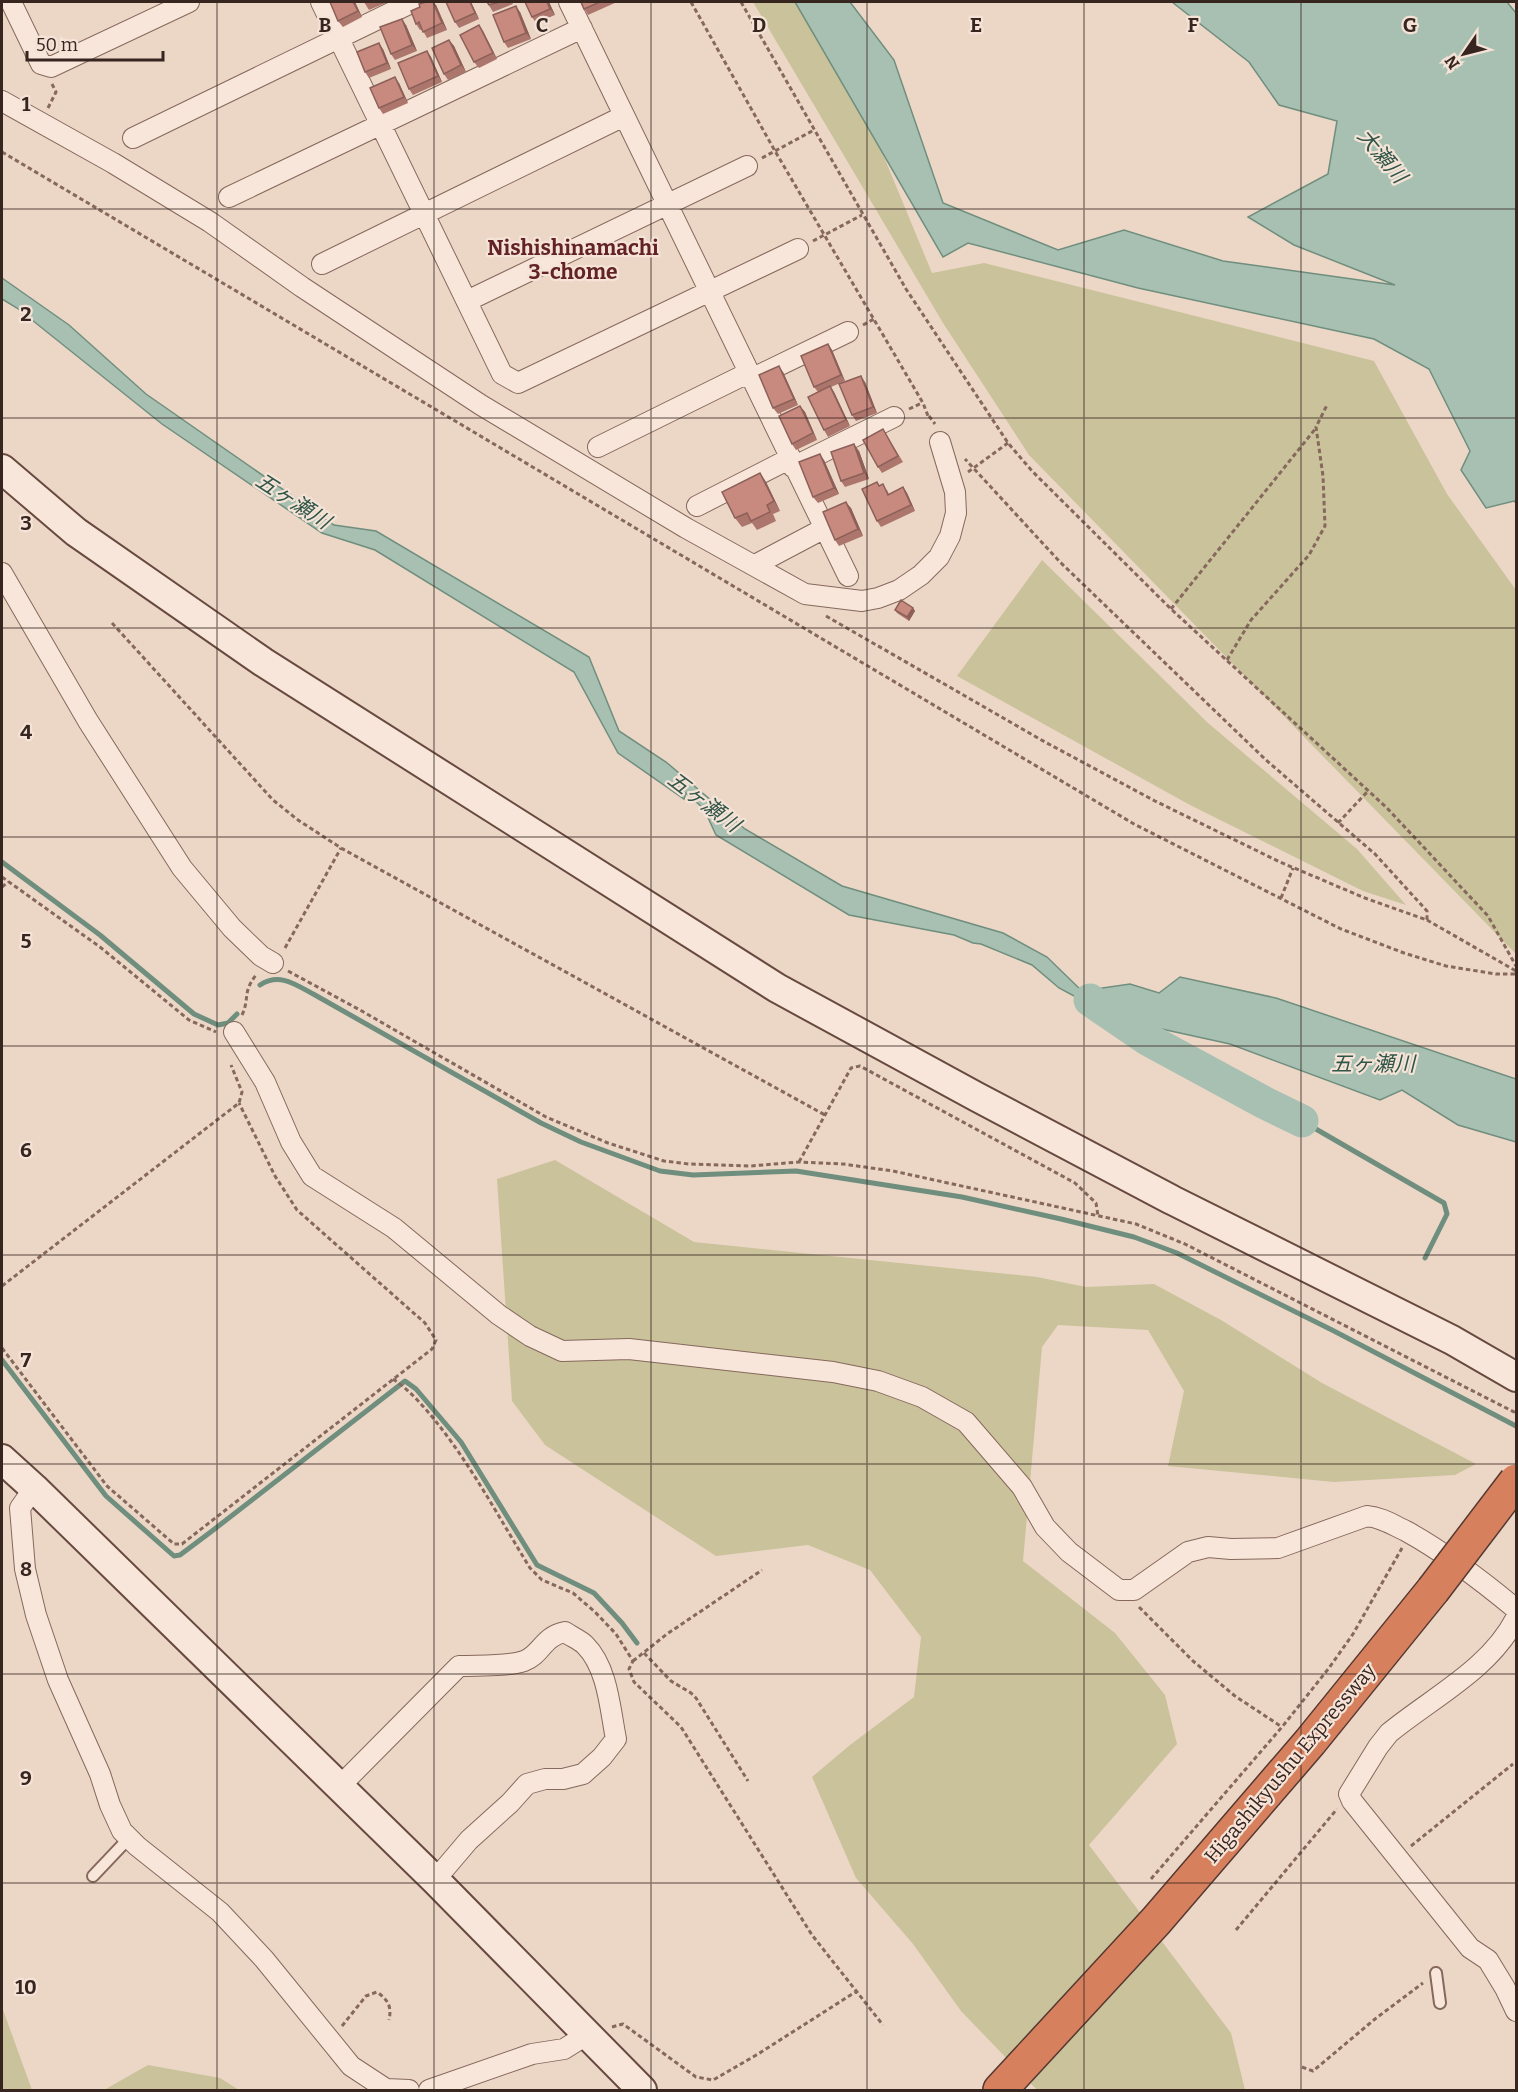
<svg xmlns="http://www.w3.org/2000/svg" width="1518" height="2092" font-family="Bitter,'Noto Sans JP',serif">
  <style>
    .green { fill: #cac29b }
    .water { fill: #a8c0b2; stroke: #6f8e7e; stroke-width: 1.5 }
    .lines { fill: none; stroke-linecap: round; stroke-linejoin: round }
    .stream { stroke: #6f8e7e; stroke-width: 5 }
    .river { stroke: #a8c0b2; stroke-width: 33 }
    .lane-casing { stroke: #86685d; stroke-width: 14 }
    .street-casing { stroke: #86685d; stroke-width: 22 }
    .secondary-casing { stroke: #684940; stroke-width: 32 }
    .highway-casing { stroke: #543831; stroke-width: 36 }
    .path { stroke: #86685d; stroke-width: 3; stroke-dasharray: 4.5 3; stroke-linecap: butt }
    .lane { stroke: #f7e6d9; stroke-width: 10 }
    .street { stroke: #f7e6d9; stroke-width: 20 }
    .secondary { stroke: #f7e6d9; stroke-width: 28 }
    .highway { stroke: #d6805d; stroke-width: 33 }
    .highway-bridge-casing { stroke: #543831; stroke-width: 36; stroke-linecap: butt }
    .highway-bridge { stroke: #d6805d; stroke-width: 33 }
    .wall { fill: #ac766d }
    .shaded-wall { fill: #8c6059 }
    .building { fill: #c8897f; stroke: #8c6059; stroke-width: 1.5 }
    .grid { fill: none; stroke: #372520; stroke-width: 1.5; stroke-opacity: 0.55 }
    .labels { text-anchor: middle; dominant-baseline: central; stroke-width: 4.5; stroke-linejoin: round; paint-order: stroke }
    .street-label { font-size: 20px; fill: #372520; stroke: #f4e3d6 }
    .water-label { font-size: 21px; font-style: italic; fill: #305649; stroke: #f4e3d6 }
    .neighbourhood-label { font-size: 21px; font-weight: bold; fill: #622226; stroke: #f4e3d6 }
    .grid-label { font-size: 20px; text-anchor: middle; font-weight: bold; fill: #372520; stroke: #f4e3d6; stroke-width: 4.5; stroke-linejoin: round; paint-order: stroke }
  </style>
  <rect width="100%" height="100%" fill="#ecd7c6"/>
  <!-- green -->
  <path class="green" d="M753,2H820L932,273L984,263L1374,361L1447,494L1516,590V954L1029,455L943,323Z
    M1042,560L1208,723L1357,849L1406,905L1363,891L1190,805L957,676Z
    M555,1160L694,1242L1037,1277L1086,1287L1154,1284L1221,1320L1322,1383L1476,1464L1455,1475L1334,1482L1168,1466L1184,1391L1148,1330L1058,1325L1042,1347L1023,1561L1115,1633L1165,1695L1177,1744L1089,1845L1231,2033L1245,2090H1037L961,2011L913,1944L856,1878L812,1777L850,1745L914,1697L921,1637L870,1570L808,1545L716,1556L545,1445L512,1401L497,1179Z
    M2,2007L32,2090H2Z
    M148,2065L220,2078L239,2090H104Z"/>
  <!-- water -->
  <path class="water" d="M795,2H850L894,60L943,203L1058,250L1124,230L1223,261L1395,285L1294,245L1248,217L1328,174L1337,121L1279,105L1249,62L1172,2H1507L1516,13V503L1514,501L1486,508L1461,470L1470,451L1429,369L1374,339L1138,288L968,243L943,257Z
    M2,278L69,325L146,394L334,525L376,531L589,657L619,731L666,762L745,829L842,886L1003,933L1047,957L1082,991L1130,984L1159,993L1180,977L1276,998L1516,1079V1142L1458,1125L1402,1090L1380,1100L1230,1044L1148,1026L1087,1003L1059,988L1032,965L981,944L973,943L954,935L849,915L716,835L704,809L686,793L684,799L618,753L574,672L375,550L322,533L162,424L17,308L2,299Z"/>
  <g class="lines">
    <!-- stream -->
    <path class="stream" d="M2,862L100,935L194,1014L218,1025L228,1023L237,1014
      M260,985C280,972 296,985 315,995L541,1123L581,1142L660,1171L693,1175L796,1171L962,1197L1061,1219L1134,1237L1177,1253L1332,1330L1516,1426
      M1302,1121L1444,1203L1447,1214L1425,1258
      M2,1360L106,1496L174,1556L180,1555L212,1531L405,1381L416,1389L461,1442L537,1565L594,1593L622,1623L637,1643"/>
    <!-- river -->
    <path class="river" d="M1090,1000L1147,1039L1265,1103L1302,1121"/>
    <defs>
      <path id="lane" d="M93,1876L129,1838
        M1436,1973L1440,2003"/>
      <path id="street" d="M11,2L41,64L51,67L189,2
        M321,2L502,374L518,383L798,249
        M569,2L848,576
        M2,101L113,163L210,222L302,287L481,405L686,528L805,594L862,601L878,598L899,590L921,575L939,557L950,536L956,513L955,492L940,442
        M133,138L413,2
        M229,197L582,28
        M322,264L624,116
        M467,301L747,166
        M751,379L848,332
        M598,447L748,373
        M793,467L894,417
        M697,506L789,459
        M755,565L823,529
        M2,573L88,721L182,868L232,928L261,956L273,963
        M234,1032L265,1082L291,1142L312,1176L394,1228L499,1315L530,1336L562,1351L629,1349L833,1372L878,1381L922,1397L966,1422L1022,1487L1045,1527L1069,1552L1119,1590H1134L1188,1552L1208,1547L1231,1549L1278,1548L1367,1516C1381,1517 1393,1525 1406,1531C1446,1553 1481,1580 1516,1609
        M34,1488L20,1508L25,1569L36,1615L58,1680L100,1774L110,1805L122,1831L137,1846L220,1912L264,1959L351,2066L386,2089L409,2090
        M1516,1618C1490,1669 1433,1697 1389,1733L1378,1747L1349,1794L1352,1801L1470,1948L1488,1960L1505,1988L1516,2011
        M339,1787L459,1666C478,1665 506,1667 524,1661C541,1655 543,1636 565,1632C572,1637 580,1640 585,1645C608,1668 610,1709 616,1739L602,1757L583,1774L563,1779H545L527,1784L510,1803L469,1840L435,1880
        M429,2090L532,2054L564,2049L588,2034"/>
      <path id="secondary" d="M2,469L76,532L263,662L777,988L977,1097L1172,1200L1452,1340L1516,1377
        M2,1459L34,1488L435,1880L642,2090"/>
      <path id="highway" d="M1000,2090L1156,1921L1310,1742L1433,1590"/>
    </defs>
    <!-- lane casing -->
    <use href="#lane" class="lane-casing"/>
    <!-- street casing -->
    <use href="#street" class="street-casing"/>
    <!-- secondary casing -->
    <use href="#secondary" class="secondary-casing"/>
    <!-- highway casing -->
    <use href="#highway" class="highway-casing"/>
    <!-- path -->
    <path class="path" d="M691,2L775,151L923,403L928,416
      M741,2L906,289L1008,443L1032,471L1171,609L1387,808L1488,916L1516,966
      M48,108L56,92L52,84
      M2,152L1134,824L1341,929L1404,953L1446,966L1496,974H1516
      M762,158L814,130
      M813,241L862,215
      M863,325L874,319
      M909,409L922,403
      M929,416L935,424
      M968,472L1008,443
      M1171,609L1316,428
      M826,616L1045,742L1155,801L1280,862L1365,898L1427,920V911L1375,854L1266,760L1060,562L965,459
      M112,623L273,800L298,820L341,848L825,1115
      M1227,660L1251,620L1309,555L1325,526L1323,476L1316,427L1327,405
      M1338,823L1368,791
      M2,877L100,947L189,1020L216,1032
      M2,887L8,882
      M1281,898L1293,868
      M1427,920L1516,971
      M285,948L341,848
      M288,971L360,1010L546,1117L608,1143L664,1161L689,1164L751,1166L799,1162L843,1164L893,1171L1136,1224L1185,1244L1516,1413
      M242,1015C250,998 242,993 256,975
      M799,1162L851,1068L860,1066L1075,1183L1096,1203L1098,1216
      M2,1286L239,1103L242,1092L231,1065
      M2,1348L107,1486L174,1544H182L432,1349L436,1340L425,1323L297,1210L275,1176L239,1103
      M393,1379C411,1391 427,1410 441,1428C475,1472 501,1521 530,1568L542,1580L573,1593L595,1612L616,1634L633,1661L629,1669L634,1682L681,1727L812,1935L883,2025
      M1139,1607L1193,1661L1235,1696L1282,1727
      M644,1653L671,1681L691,1693L696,1698L748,1781
      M633,1661L667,1634L762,1570
      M1411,1846L1513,1764
      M1151,1879L1282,1727L1329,1668L1353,1634L1402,1548
      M1236,1930L1337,1809
      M342,2026L366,1996L377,1992C388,2000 392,2006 389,2020
      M612,2027L623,2024L696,2077L713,2080L758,2054L857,1991
      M1302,2067L1313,2071L1375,2019L1423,1983"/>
    <!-- lane -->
    <use href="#lane" class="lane"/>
    <!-- street -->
    <use href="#street" class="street"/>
    <!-- secondary -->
    <use href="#secondary" class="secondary"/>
    <!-- highway -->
    <use href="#highway" class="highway"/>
    <defs>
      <path id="highway-bridge" d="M1433,1590L1516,1481"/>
    </defs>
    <!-- highway-bridge casing -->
    <use href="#highway-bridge" class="highway-bridge-casing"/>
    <!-- highway-bridge -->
    <use href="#highway-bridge" class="highway-bridge"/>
  </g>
  <!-- wall -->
  <path class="wall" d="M355,2L362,17L343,27L338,21Z
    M364,2H388L369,10Z
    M471,2L479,19L459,28L455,22Z
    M487,2H512L513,4L493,12Z
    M525,2H549L555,15L536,23L532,17Z
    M581,2H617L588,15Z
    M436,5L447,30L427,38L422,29L420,30L416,24Z
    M520,12L531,39L508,48L504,42Z
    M406,25L417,51L395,60L391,54Z
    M479,25L483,31L497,59L479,68L474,62Z
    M449,40L454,46L466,72L448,80L444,74Z
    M383,49L391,69L369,78L365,72Z
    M427,51L431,57L442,82L413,95L409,89Z
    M399,83L408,103L383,114L379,108Z
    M828,344L832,350L845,381L831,387L834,392L850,426L828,437L824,430L818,392L814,387Z
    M783,372L798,405L778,414L773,408Z
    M865,382L877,413L856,421L852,415Z
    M800,406L805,412L817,440L796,450L792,444Z
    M883,429L903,462L882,473L878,467Z
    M859,451L869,479L845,487L841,481Z
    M824,460L839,494L818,503L813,497Z
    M760,473L766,482L780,511L773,514L776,521L757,530L752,523L742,527L735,518Z
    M877,482L880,486L887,490L889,494L903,487L907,493L915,511L881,527L877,521Z
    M851,508L863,536L839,546L835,540Z
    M913,608L915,611L909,621L897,613L895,610Z"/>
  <!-- shaded-wall -->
  <path class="shaded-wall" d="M353,2H355L362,17L358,11Z
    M433,2L436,5L447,30L442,23Z
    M470,2H471L479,19L475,13Z
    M547,2H549L555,15L550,9Z
    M516,6L520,12L531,39L526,33Z
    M402,19L406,25L417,51L412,45Z
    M479,25L483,31L497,59L493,53Z
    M449,40L454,46L466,72L461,65Z
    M379,43L383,49L391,69L387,63Z
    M427,51L431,57L442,82L438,76Z
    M395,77L399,83L408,103L404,97Z
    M828,344L832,350L845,381L841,375Z
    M779,366L783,372L798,405L794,399Z
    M861,376L865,382L877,413L873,407Z
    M830,386L834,392L850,426L846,420Z
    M800,406L805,412L817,440L813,433Z
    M854,444L859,451L869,479L864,473Z
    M820,454L824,460L839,494L834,488Z
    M760,473L766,482L780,511L774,501Z
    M903,487L907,493L915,511L911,505Z
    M846,502L851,508L863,536L858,529Z
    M913,608L915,611L909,621L907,617Z"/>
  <!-- building -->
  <path class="building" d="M330,2H353L358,11L338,21Z
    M426,2H433L442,23L423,32L419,22L416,24L411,11L420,7L419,4Z
    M446,2H470L475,13L455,22Z
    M487,2H500L489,5Z
    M525,2H547L550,9L532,17Z
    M581,2H600L584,9Z
    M516,6L526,33L504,42L493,15Z
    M402,19L412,45L391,54L380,27Z
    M479,25L493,53L474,62L460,35Z
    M449,40L461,65L444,74L432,48Z
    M379,43L387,63L365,72L357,52Z
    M427,51L438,76L409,89L398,63Z
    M395,77L404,97L379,108L370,88Z
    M828,344L841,375L814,387L801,356Z
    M779,366L794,399L773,408L759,375Z
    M861,376L873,407L852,415L839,384Z
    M830,386L846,420L824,430L808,397Z
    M800,406L813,433L792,444L779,416Z
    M883,429L898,456L878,467L863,440Z
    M854,444L864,473L841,481L831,452Z
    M820,454L834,488L813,497L799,462Z
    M760,473L774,501L767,505L770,512L751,521L747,513L735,518L722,492Z
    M877,482L879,486L883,484L888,495L903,487L911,505L877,521L862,489Z
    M846,502L858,529L835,540L823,512Z
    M901,600L913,608L907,617L895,610Z"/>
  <!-- grid -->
  <path class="grid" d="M217,2V2090M434,2V2090M651,2V2090M867,2V2090M1084,2V2090M1301,2V2090M2,209H1516M2,418H1516M2,628H1516M2,837H1516M2,1046H1516M2,1255H1516M2,1464H1516M2,1674H1516M2,1883H1516"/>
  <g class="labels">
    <!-- street labels -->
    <g class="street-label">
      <text transform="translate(1290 1763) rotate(-50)">Higashikyushu Expressway</text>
    </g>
    <!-- water labels -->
    <g class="water-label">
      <text transform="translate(1382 156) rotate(50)">大瀬川</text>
      <text transform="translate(293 501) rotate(33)">五ヶ瀬川</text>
      <text transform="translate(704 802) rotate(37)">五ヶ瀬川</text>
      <text x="1373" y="1064">五ヶ瀬川</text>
    </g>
    <!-- neighbourhood labels -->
    <g class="neighbourhood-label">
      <text x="573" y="248">Nishishinamachi<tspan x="573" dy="24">3-chome</tspan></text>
    </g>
  </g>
  <g class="grid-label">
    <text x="325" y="32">B</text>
    <text x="542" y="32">C</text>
    <text x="759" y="32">D</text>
    <text x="976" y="32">E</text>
    <text x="1193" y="32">F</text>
    <text x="1410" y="32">G</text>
    <text x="26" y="111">1</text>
    <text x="26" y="321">2</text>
    <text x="26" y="530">3</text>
    <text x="26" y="739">4</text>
    <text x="26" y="948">5</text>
    <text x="26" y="1157">6</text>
    <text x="26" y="1367">7</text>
    <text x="26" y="1576">8</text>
    <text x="26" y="1785">9</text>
    <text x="26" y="1994">10</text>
  </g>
  <!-- border -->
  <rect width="1518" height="2092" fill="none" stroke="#372520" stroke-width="6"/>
  <!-- north arrow -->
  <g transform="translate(1464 54) rotate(235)" stroke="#f4e3d6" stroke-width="4.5" paint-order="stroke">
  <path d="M0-4.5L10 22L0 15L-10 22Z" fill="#372520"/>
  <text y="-9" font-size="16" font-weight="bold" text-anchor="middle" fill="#372520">N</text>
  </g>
  <!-- scale -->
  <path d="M27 51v9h136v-9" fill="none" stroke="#372520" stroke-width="3"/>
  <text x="36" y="51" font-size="18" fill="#372520" stroke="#f4e3d6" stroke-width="4.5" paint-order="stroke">50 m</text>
</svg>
